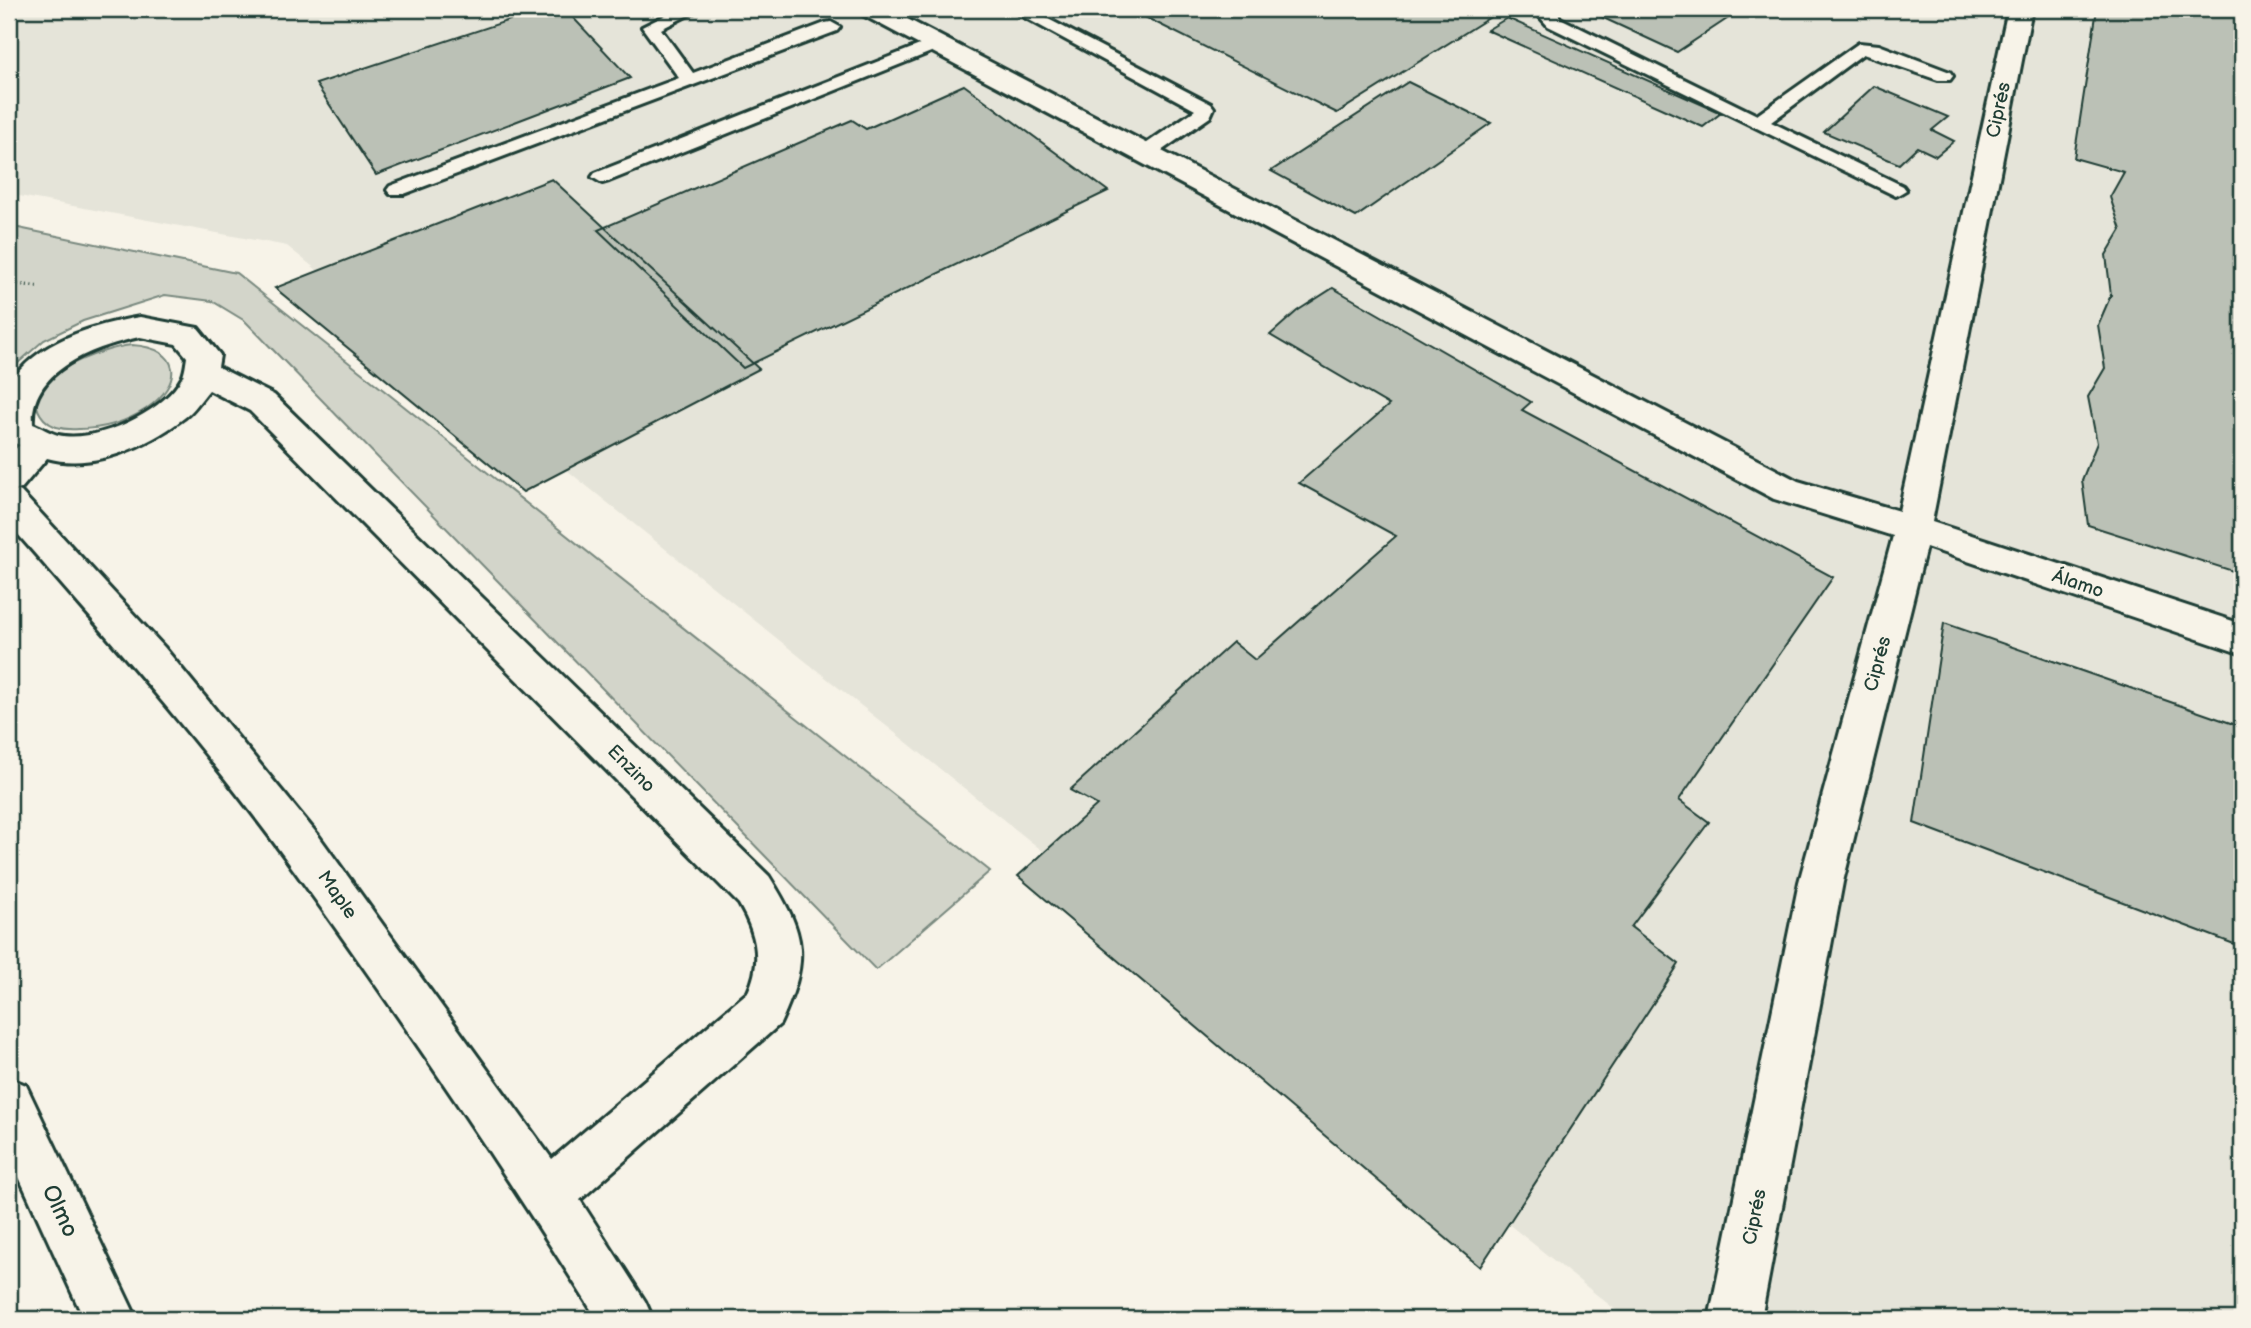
<svg xmlns="http://www.w3.org/2000/svg" width="2251" height="1328" font-family="'Balsamiq Sans',sans-serif">
  <style>
    .built { fill: #e5e4d9 }
    .green { fill: #d3d5ca; stroke: #79897f; stroke-width: 2 }
    .building { fill: #bbc1b6; stroke: #1f3d34; stroke-width: 2 }
    .lines { fill: none; stroke-linecap: round; stroke-linejoin: round }
    .service-casing { stroke: #1f3d34; stroke-width: 6 }
    .minor-casing { stroke: #1f3d34; stroke-width: 6 }
    .path { stroke: #1f3d34; stroke-width: 3.5; stroke-dasharray: 1 3.5; stroke-linecap: butt }
    .service { fill: #f7f3e8; fill-rule: evenodd }
    .minor { fill: #f7f3e8; fill-rule: evenodd }
    .labels { text-anchor: middle; dominant-baseline: central; stroke-width: 5; stroke-linejoin: round; paint-order: stroke }
    .street-label { font-size: 19px; fill: #1f3d34; stroke: #f7f3e8 }
    .near-street-label { font-size: 23px; fill: #1f3d34; stroke: #f7f3e8 }
  </style>
  <rect width="100%" height="100%" fill="#f7f3e8"/>
  <filter id="ink" filterUnits="userSpaceOnUse"><feTurbulence type="fractalNoise" baseFrequency=".0143" numOctaves="2"/><feDisplacementMap in="SourceGraphic" scale="14" xChannelSelector="R" yChannelSelector="G"/><feConvolveMatrix kernelMatrix="1 2 1 2 8 2 1 2 1" color-interpolation-filters="sRGB"/></filter>
  <g filter="url(#ink)">
    <!-- built -->
    <path class="built" d="M9,9H2242V1319H1627L287,246L9,194Z"/>
    <!-- green -->
    <path class="green" d="M9,226L236,273L990,871L876,970L245,321L212,301L165,295L83,321L44,340L9,371Z
      M132,345C182,348 184,383 146,409C126,422 103,429 79,429C67,430 53,429 44,419C9,379 106,347 132,345Z"/>
    <!-- building -->
    <path class="building" d="M543,9H565L630,78L376,175L316,84Z
      M1129,9H1503L1337,113Z
      M1584,9H1719L1733,15L1677,52Z
      M2097,9H2242V574L2088,525L2082,480L2097,443L2088,397L2105,368L2098,325L2111,295L2106,255L2121,230L2110,197L2124,172L2074,158Z
      M1507,18L1721,113L1703,127L1487,30Z
      M1408,82L1491,123L1356,217L1271,171Z
      M964,85L1108,191L743,368L598,230L852,120L866,129Z
      M1874,86L1948,117L1932,130L1954,141L1936,156L1917,147L1899,164L1824,132Z
      M552,179L759,369L523,492L275,288Z
      M1333,288L1531,402L1522,410L1833,577L1679,800L1709,822L1631,927L1679,964L1480,1267L1018,876L1097,805L1070,790L1233,642L1255,660L1396,536L1299,483L1389,405L1270,335L1297,311Z
      M1944,623L2242,727V947L1914,823Z"/>
    <g class="lines">
      <defs>
        <path id="service" d="M678,9H700L661,29L693,73L825,23L831,22L840,27L837,31L404,194H390L387,190L390,186L679,78L642,27Z
          M1009,9H1029L1211,104L1214,108L1210,117L1151,158H1137L1135,154L1137,150L1195,110Z
          M1540,9H1556L1560,18L1757,115L1859,43L1879,45L1950,72L1953,76L1950,80H1938L1863,54L1771,122L1903,186L1906,190L1896,196L1548,26L1539,16Z
          M935,39L944,44L941,48L609,181L602,183L592,177L595,173Z"/>
        <path id="minor" d="M858,9H888L1798,481L1899,511L2008,9H2032L1932,522L2242,624V654L1926,547L1843,882L1761,1319H1709L1799,882L1893,536L1774,499L861,14Z
          M140,317L198,328L220,355L218,367L274,395L769,876C807,936 810,959 780,1024L580,1200L645,1301L653,1319H597C500,1164 396,1011 289,863C203,744 105,634 9,524V457L19,445L9,440V385C36,341 93,325 140,317ZM140,337L176,344L187,357C186,363 185,373 182,378C164,412 96,444 58,435C50,433 41,427 33,424C29,370 96,346 140,337ZM209,390L250,411L739,904C756,933 763,960 748,992L552,1159L318,835L164,647L21,492L16,490L21,489L47,458C93,471 148,446 184,418C194,411 201,399 209,390Z
          M9,1078L26,1085L137,1319H84L9,1155Z"/>
      </defs>
      <!-- service casing -->
      <use href="#service" class="service-casing"/>
      <!-- minor casing -->
      <use href="#minor" class="minor-casing"/>
      <!-- path -->
      <path class="path" d="M9,283L40,287"/>
      <!-- service -->
      <use href="#service" class="service"/>
      <!-- minor -->
      <use href="#minor" class="minor"/>
    </g>
  </g>
  <g class="labels">
    <!-- street labels -->
    <g class="street-label">
      <text transform="translate(1999 110) rotate(-78)">Ciprés</text>
      <text transform="translate(2078 584) rotate(19)">Álamo</text>
      <text transform="translate(1878 664) rotate(-75)">Ciprés</text>
      <text transform="translate(631 769) rotate(45)">Enzino</text>
      <text transform="translate(337 895) rotate(55)">Maple</text>
      <text transform="translate(1755 1217) rotate(-79)">Ciprés</text>
    </g>
    <!-- near-street labels -->
    <g class="near-street-label">
      <text transform="translate(60 1211) rotate(65)">Olmo</text>
    </g>
  </g>
  <!-- margin -->
  <rect width="2251" height="1328" fill="none" stroke="#f7f3e8" stroke-width="35"/>
  <rect x="18" y="18" width="2216" height="1293" fill="none" stroke="#1f3d34" stroke-width="2.5" filter="url(#ink)"/>
</svg>
